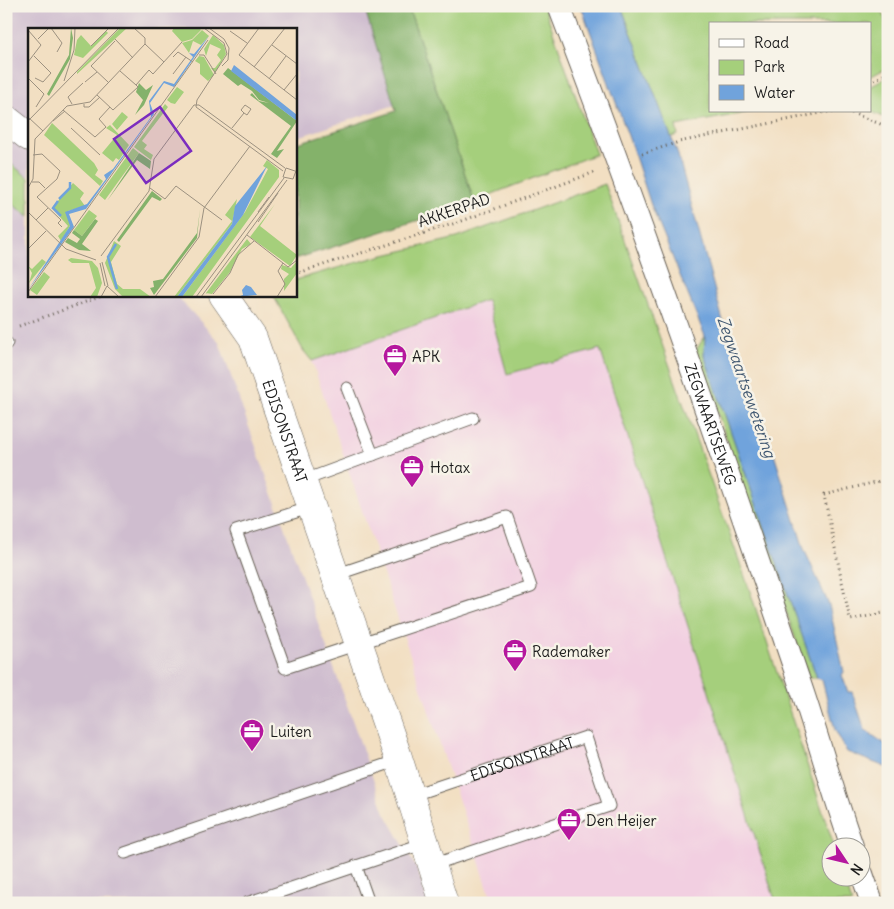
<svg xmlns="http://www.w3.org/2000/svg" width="894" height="909" font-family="Delius,sans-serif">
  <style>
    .built { fill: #f2cfe1 }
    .industrial { fill: #cfbdcf }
    .green { fill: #a5cf7b; stroke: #60764c }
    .forest { fill: #84b26b; stroke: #506744 }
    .water { fill: #70a3dc; stroke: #46607c }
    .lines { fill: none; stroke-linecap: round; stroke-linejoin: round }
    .lane-casing { stroke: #676056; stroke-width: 13 }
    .street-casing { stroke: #676056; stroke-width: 24 }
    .secondary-casing { stroke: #676056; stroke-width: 29 }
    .path { stroke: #676056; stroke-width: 3; stroke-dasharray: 1 4; stroke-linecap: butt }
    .lane { stroke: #fff; stroke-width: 11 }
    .street { stroke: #fff; stroke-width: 22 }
    .secondary { stroke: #fff; stroke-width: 28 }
    .labels { text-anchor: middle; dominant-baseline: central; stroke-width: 5; stroke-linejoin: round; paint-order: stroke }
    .street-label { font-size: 15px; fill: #1c1c1c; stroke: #f7f3e8 }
    .poi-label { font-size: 15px; fill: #1c1c1c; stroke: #f7f3e8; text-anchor: start }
    .water-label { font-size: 16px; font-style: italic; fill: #425972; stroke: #f7f3e8 }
    .inset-river { fill: none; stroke: #70a3dc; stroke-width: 2.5 }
    .inset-road { fill: none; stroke: #9c9180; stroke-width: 1 }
    .view { fill: #7b2cbf; fill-opacity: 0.15; stroke: #7b2cbf; stroke-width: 2.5 }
    .inset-edge { fill: none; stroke: #1c1c1c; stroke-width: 2.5 }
  </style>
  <rect width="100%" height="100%" fill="#f7f3e8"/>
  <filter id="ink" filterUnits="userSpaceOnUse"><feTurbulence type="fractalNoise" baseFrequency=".02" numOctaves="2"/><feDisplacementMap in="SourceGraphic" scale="10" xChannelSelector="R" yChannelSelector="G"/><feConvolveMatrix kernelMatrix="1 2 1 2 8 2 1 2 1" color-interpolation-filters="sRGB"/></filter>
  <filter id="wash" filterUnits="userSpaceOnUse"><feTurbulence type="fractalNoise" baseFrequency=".0096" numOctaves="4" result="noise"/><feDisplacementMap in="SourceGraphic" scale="20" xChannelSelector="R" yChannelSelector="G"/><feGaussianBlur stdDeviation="1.12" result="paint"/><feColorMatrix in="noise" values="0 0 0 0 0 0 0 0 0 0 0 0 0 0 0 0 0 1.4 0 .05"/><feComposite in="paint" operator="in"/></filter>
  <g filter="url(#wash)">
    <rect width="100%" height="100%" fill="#f2dfc2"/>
    <!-- built -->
    <path class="built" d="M487,300L507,374L600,349L776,903H493L312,361Z"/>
    <!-- industrial -->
    <path class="industrial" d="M6,6H542L558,51L295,138V29H29V295H176L219,342L385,813L418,871L428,903H6Z"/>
    <!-- green -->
    <path class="green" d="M408,6H544L596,154L474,201Z
      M621,6H881L888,30V67L870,77V24H710V111H755L676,126L678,135L671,137Z
      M888,77V116L883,117L870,111V87Z
      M6,160L29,178V217L6,199Z
      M605,184L751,594L834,846H832V876L844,877L852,903H776L600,349L507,374L487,300L312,361L303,350L273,295H295V280L376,257L457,238Z
      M705,336L704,355L817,678H809L696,350Z"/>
    <!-- forest -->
    <path class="forest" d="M364,6H408L474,201L451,210L295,259V144L396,111Z"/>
    <!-- water -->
    <path class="water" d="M581,6H621L678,155L726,332L766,429L804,549L829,605L844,672L842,675L848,692H852L865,730L888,746V768L847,752L835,730L822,680L817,678L704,355L705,336L651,205L631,144Z"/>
  </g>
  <g filter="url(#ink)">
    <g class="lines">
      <defs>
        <g id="lane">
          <path d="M6,344L7,343"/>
          <path d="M347,388L373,455"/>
          <path d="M302,481L473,418"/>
          <path d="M312,507L236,531L285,668L531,587L507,517L335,575"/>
          <path id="s1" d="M410,796L586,737L609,806L432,865"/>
          <path d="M125,853L399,760"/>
          <path d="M356,866L369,903"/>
          <path d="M247,903L425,843"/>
        </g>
        <g id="street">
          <path id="s2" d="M559,6C646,233 725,463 803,693C820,744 834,796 852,846"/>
          <path d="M862,874L872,903"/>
        </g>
        <g id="secondary">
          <path d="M6,119L29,137"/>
          <path id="s3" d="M223,295L253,338L397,754L444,903"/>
        </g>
      </defs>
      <!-- lane casing -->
      <use href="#lane" class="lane-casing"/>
      <!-- street casing -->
      <use href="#street" class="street-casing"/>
      <!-- secondary casing -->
      <use href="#secondary" class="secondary-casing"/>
      <!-- path -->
      <path class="path" d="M870,83L888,72
        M847,111L883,125L888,124
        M642,154L679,142L826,112L847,111
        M295,274L459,222L595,172
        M19,326L105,295
        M888,479L824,495L850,620L888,612"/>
      <!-- lane -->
      <use href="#lane" class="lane"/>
      <!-- street -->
      <use href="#street" class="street"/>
      <!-- secondary -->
      <use href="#secondary" class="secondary"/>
    </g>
  </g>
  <!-- icons -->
  <defs>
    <symbol id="office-pin" viewBox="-11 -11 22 30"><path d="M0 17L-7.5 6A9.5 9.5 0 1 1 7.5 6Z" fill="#b5179e" stroke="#f7f3e8"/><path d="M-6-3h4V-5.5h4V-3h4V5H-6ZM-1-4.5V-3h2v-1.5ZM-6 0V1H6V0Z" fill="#fff"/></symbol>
  </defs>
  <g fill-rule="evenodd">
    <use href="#office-pin" x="381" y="342" width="28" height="38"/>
    <use href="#office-pin" x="398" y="453" width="28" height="38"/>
    <use href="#office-pin" x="501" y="637" width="28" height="38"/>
    <use href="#office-pin" x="238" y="717" width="28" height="38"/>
    <use href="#office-pin" x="555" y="806" width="28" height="38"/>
  </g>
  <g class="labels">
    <!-- street labels -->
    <g class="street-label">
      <text transform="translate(454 210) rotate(-19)">AKKERPAD</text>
      <text stroke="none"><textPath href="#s2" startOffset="445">ZEGWAARTSEWEG</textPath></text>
      <text stroke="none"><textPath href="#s3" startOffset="151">EDISONSTRAAT</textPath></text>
      <text stroke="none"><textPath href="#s1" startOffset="118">EDISONSTRAAT</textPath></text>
    </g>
    <!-- poi labels -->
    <g class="poi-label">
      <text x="412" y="356">APK</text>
      <text x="430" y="467">Hotax</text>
      <text x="532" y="651">Rademaker</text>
      <text x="270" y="731">Luiten</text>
      <text x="586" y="820">Den Heijer</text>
    </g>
    <!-- water labels -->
    <g class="water-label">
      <text transform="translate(747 387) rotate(71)">Zegwaartsewetering</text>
    </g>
  </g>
  <!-- overview -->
  <g transform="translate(28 28)">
    <rect width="269" height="269" fill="#f2dfc2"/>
    <path d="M92,0H99L49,46V44ZM146,0H171L173,2L164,11L154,14L144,3ZM174,2L181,8L173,17L165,13L161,25L154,15L164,12ZM78,3L80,5L55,30L46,27L49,12L53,7L63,18ZM185,7L196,17L198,26L187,45L183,40H187L193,32L189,27L193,21L182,16L178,28L176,21ZM171,28L176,29L186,47L180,53L172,46V36L167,33ZM149,59L156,64L147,76L143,75L139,72ZM137,76L140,79L114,113L119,117L116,121L125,127L123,132L106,119ZM94,84L100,89L89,102L84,96ZM24,95L66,135L70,142L67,147L75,153L72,158L16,107ZM82,97L101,117L91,132L88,130L85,134L74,125L89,107L78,100ZM105,120L111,125L77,172L71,167ZM239,132L251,142V149L164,269H154L217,184L240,141L235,138ZM45,155L56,165L52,171L57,178L40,183L42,198L33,213L30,208L40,198L24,180ZM209,171L204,196L149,269H146L204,193L197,187ZM247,176L232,198L269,227L262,238L222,209ZM61,182L69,188L54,208L46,202ZM219,211L223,216L214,221L202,244L184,266L178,265L175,269ZM86,213L93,218L83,234L89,256L95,261H112L123,269H95L87,261L77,235ZM43,230L64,233L70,240L74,255L69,269H62L68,260L61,235H44L40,232ZM14,231L18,234L1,255L4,245L0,238L4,241ZM269,233V245L256,263V251L261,246L253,241L254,237L263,240ZM16,244L22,249L9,267L2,262Z" fill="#a5cf7b"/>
    <path d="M43,0L45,10L42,31L21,68L19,66L41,27ZM200,40L269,93L249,123L256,121L249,130L243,126L263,98L222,67L224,65L231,73L241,75L231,72L224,63L213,56L210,58L195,46ZM111,55L118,62L125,57L116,77L107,87L115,72L108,64ZM111,125L123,133L122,141L109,132L79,173ZM124,163L134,171L132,173L124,169L91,214L89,212ZM172,181L169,210L126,267L122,260L126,259L125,253L135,251L169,205ZM67,191L70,193L54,216L63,223L51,222L37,214L40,210L49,215L52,211L44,205L46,202L54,208Z" fill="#84b26b"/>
    <path d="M181,8L146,59L136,55L122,75L126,86L58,181L41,186L46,199L0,262L42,198L37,184L59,176L78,151L76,147L85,141L123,89L121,73L136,53L146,56L165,29L161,25L166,26ZM206,37L269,87V93L203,43ZM239,138L215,187L154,269H149L204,196L207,178ZM218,257L223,259L229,267L210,269L215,267L214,262Z" fill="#70a3dc"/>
    <path class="inset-river" d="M31,171L42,160V154M30,173L25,180L33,188M88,216L80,229L89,261"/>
    <path class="inset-road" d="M23,0L34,15L29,24M176,0L196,15L199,26L169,72L168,79L255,143M181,0L196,11L201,20L200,32L194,38M231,0L211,27L269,72M0,2L13,17L0,34M202,3L219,15M10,11L21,0M87,11L105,30M117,16L136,34M244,17L269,36M63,18L81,0M171,27H176L188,46M6,28L23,45L15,54L7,50M145,29L150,24L165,34M226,39L257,0M92,43L108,57M145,46L158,29M0,50L16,66L8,79M241,51L258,28M36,53L46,22L47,0M57,54L69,44M80,54L63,38L87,13M108,57L121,42L125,46L154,14M256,62L269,46M69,67L85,82L110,59L108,57M44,76L40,69L55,55M56,76V79H61L72,69M35,82L67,109L78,99L71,91L82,79M0,89L15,103M0,93L91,0M25,93L37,83M43,100L72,127M204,100L216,85L219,87L223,81L217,77L213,82L216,85M5,127L14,126L32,143L29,151L9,169L33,192L30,195L34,199M267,143L258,140L255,149L265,151L269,140M4,154H11L17,160M0,160L5,151L7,111L39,78L62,74L117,16V10L106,0M122,160L137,171L148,158L194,192M0,184L38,221L68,232M230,184L241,169M8,192L20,180M230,194L250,165M219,207L260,239L269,232M0,221L18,203M73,228L121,163L126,131L166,77H171L257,140M74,234L80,258M72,235L77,258M0,264L180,12M185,266L202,245L210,227L226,213M73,269L79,258L91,269M127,269L171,209L176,180L222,118M168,269L256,150M173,269L259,152M249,269L257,256L250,243L255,235"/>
    <path class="view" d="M132,79L163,123L118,155L86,111Z"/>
    <rect width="269" height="269" class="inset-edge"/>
  </g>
  <!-- margin -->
  <rect width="894" height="909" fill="none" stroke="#f7f3e8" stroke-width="25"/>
  <!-- legend -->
  <rect x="709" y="22" width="162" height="90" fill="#f7f3e8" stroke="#9f9d96"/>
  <rect x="719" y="39" width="25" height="8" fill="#ffffff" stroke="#9f9d96"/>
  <text x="754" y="48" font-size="15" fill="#1c1c1c">Road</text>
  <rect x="719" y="60" width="25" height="15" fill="#a5cf7b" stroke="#9f9d96"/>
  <text x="754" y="72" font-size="15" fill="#1c1c1c">Park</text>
  <rect x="719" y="85" width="25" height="15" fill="#70a3dc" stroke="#9f9d96"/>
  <text x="754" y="98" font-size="15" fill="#1c1c1c">Water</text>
  <!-- north arrow -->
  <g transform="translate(846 862) rotate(125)"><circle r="24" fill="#f7f3e8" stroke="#9f9d96"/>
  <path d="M0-4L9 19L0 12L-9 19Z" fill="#b5179e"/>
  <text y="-8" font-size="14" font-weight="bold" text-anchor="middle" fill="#1c1c1c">N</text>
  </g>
</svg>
